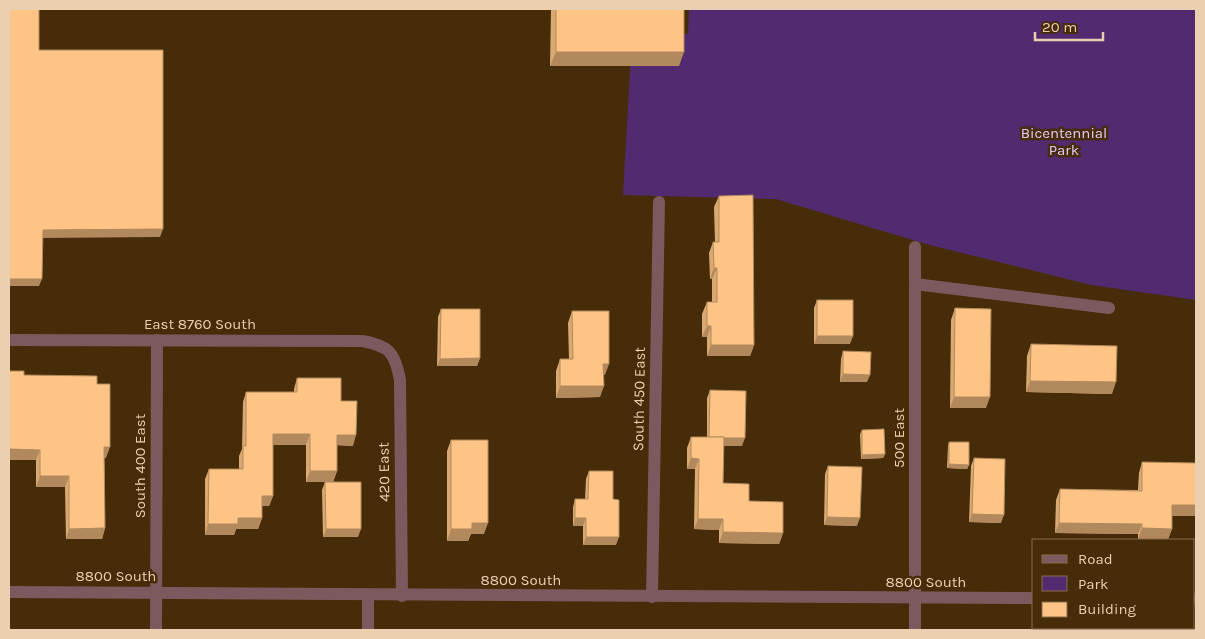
<svg xmlns="http://www.w3.org/2000/svg" width="1205" height="639" font-family="Karla,sans-serif">
  <style>
    .green { fill: #522a6f }
    .lines { fill: none; stroke-linecap: round; stroke-linejoin: round }
    .minor { stroke: #7c595e; stroke-width: 12 }
    .wall { fill: #daa972 }
    .shaded-wall { fill: #b1895d }
    .building { fill: #fdc485; stroke: #b1895d }
    .labels { text-anchor: middle; dominant-baseline: central; stroke-width: 5; stroke-linejoin: round; paint-order: stroke }
    .park-label { font-size: 15px; fill: #e2caf8; stroke: #472c09 }
    .street-label { font-size: 15px; fill: #ebcfb1; stroke: #472c09 }
  </style>
  <rect width="100%" height="100%" fill="#472c09"/>
  <path class="green" d="M689,9H1196V300L1091,285L926,244L776,199L623,195L632,35L688,34Z"/>
  <g class="lines">
    <g class="minor">
      <path d="M915,247V630"/>
      <path d="M915,284L1109,308"/>
      <path d="M9,340L362,341C390,346 395,353 400,380L402,596"/>
      <path d="M9,592L1034,598"/>
      <path d="M368,595V630"/>
      <path d="M652,597L659,202"/>
      <path d="M1194,599H1196"/>
      <path d="M156,630L157,340"/>
      <path d="M1174,630V628"/>
    </g>
  </g>
  <g class="wall">
    <path d="M551,9H684L679,66H550Z"/>
    <path d="M719,196L754,345L750,356H707V337H702V314L707,302H712V279H710L709,253L713,242H715L714,207Z"/>
    <path d="M817,300L850,344H814V308Z"/>
    <path d="M955,308L986,408H950L951,320Z"/>
    <path d="M441,309L480,358L477,366H437L438,317Z"/>
    <path d="M572,311L605,375H604L600,397L556,398V371L560,359H569L568,323Z"/>
    <path d="M1031,344L1112,394L1026,392L1027,356Z"/>
    <path d="M843,351L867,382H840L841,359Z"/>
    <path d="M24,375L97,384L106,458H104L105,528L102,539H66L65,487H36V460Z"/>
    <path d="M297,378L341,401L353,446L337,445V471L333,482H306V445H273V496L269,506H262V518L258,529H236L234,535H205V479L209,469H239V456L242,449L243,402L246,392H294V389Z"/>
    <path d="M710,390L742,446H724L723,483L749,501L783,533L779,544L719,543V530L694,529L695,469H687V448L691,437H707V398Z"/>
    <path d="M862,430L885,454L883,458L861,459L860,434Z"/>
    <path d="M451,440L484,534H471L468,541H447V451Z"/>
    <path d="M949,442L969,465L967,469L947,468L948,446Z"/>
    <path d="M974,458L1001,523L969,522L971,466Z"/>
    <path d="M1142,462L1196,516H1172V529L1168,539H1138V534L1055,533L1056,500L1060,489L1138,490L1139,473Z"/>
    <path d="M828,466L857,526L824,525L825,474Z"/>
    <path d="M589,471L613,499L616,545H583V526H573V507L575,499H585L586,479Z"/>
    <path d="M325,482L358,537H323L322,490Z"/>
  </g>
  <g class="shaded-wall">
    <path d="M556,52H684L679,66H550Z"/>
    <path d="M163,229L160,237L40,238L43,230Z"/>
    <path d="M714,268H717L712,279H710Z"/>
    <path d="M9,279H42L39,286H9Z"/>
    <path d="M707,326H711L707,337H702Z"/>
    <path d="M817,336H853L850,344H814Z"/>
    <path d="M711,345H754L750,356H707Z"/>
    <path d="M480,358L477,366H437L440,359Z"/>
    <path d="M603,364H609L605,375H599Z"/>
    <path d="M843,374L870,375L867,382H840Z"/>
    <path d="M1030,381L1116,382L1112,394L1026,392Z"/>
    <path d="M560,386H604L600,397L556,398Z"/>
    <path d="M954,397H990L986,408H950Z"/>
    <path d="M273,434H310L306,445H270Z"/>
    <path d="M337,435H356L353,446L333,445Z"/>
    <path d="M709,438H745L742,446H706Z"/>
    <path d="M104,447H110L106,458H100Z"/>
    <path d="M9,449L40,450L36,460H9Z"/>
    <path d="M885,454L883,458L861,459L862,455Z"/>
    <path d="M691,458L699,459L695,469H687Z"/>
    <path d="M949,464L969,465L967,469L947,468Z"/>
    <path d="M310,471H337L333,482H306Z"/>
    <path d="M40,476H69L65,487H36Z"/>
    <path d="M262,496H273L269,506H258Z"/>
    <path d="M1172,505H1196V516H1168Z"/>
    <path d="M972,514L1004,515L1001,523L969,522Z"/>
    <path d="M827,517L860,518L857,526L824,525Z"/>
    <path d="M238,518H262L258,529H236L234,535H205L208,524Z"/>
    <path d="M575,518H586L583,526H573Z"/>
    <path d="M698,519H723L719,530L694,529Z"/>
    <path d="M472,523H488L484,534H471L468,541H447L451,529Z"/>
    <path d="M1059,523L1142,524L1138,534L1055,533Z"/>
    <path d="M105,528L102,539H66L69,529Z"/>
    <path d="M1142,528L1172,529L1168,539H1138Z"/>
    <path d="M326,529H361L358,537H323Z"/>
    <path d="M723,532L783,533L779,544L719,543Z"/>
    <path d="M586,537H619L616,545H583Z"/>
  </g>
  <g class="building">
    <path d="M9,9H39V50H163V229L43,230L42,279H9Z"/>
    <rect x="556" y="9" width="128" height="43"/>
    <path d="M753,195L754,345H711V326H707V302H717V268H714L713,242H719V196Z"/>
    <rect x="817" y="300" width="36" height="36"/>
    <path d="M955,308L991,309L990,397H954Z"/>
    <path d="M441,309H480V358L440,359Z"/>
    <path d="M572,311H609V364H603L604,386H560V359H573Z"/>
    <path d="M1031,344L1117,346L1116,382L1030,381Z"/>
    <path d="M843,351L871,352L870,375L843,374Z"/>
    <path d="M9,371H24V375L97,376V384H110V447H104L105,528L69,529V476H40V450L9,449Z"/>
    <path d="M297,378H341V401H357L356,435H337V471H310V434H273V496H262V518H238V524H208L209,469H243V446H246V392H297Z"/>
    <path d="M710,390L746,391L745,438H724V437H709Z"/>
    <path d="M884,429L885,454L862,455V430Z"/>
    <path d="M691,437H724L723,483L749,484V501L783,502V533L723,532V519H698L699,459L691,458Z"/>
    <path d="M451,440H488V523H472V529H451Z"/>
    <path d="M949,442H969V465L949,464Z"/>
    <path d="M974,458L1005,459L1004,515L972,514Z"/>
    <path d="M1142,462L1196,463V505H1172V529L1142,528V524L1059,523L1060,489L1142,491Z"/>
    <path d="M828,466L862,467L860,518L827,517Z"/>
    <path d="M589,471H613V499L619,500V537H586V518H575V499H588Z"/>
    <path d="M325,482H361V529H326Z"/>
  </g>
  <g class="labels">
    <g class="park-label">
      <text x="1064" y="133">Bicentennial<tspan x="1064" dy="17">Park</tspan></text>
    </g>
    <g class="street-label">
      <text x="200" y="324">East 8760 South</text>
      <text transform="translate(639 399) rotate(-89)">South 450 East</text>
      <text transform="translate(899 438) rotate(-90)">500 East</text>
      <text transform="translate(140 466) rotate(-90)">South 400 East</text>
      <text transform="translate(384 472) rotate(-91)">420 East</text>
      <text x="116" y="576">8800 South</text>
      <text x="521" y="580">8800 South</text>
      <text x="926" y="582">8800 South</text>
    </g>
  </g>
  <rect width="1205" height="639" fill="none" stroke="#ebcfb1" stroke-width="20"/>
  <rect x="1032" y="539" width="162" height="90" fill="#472c09" stroke="#896d4c"/>
  <rect x="1042" y="555" width="25" height="8" fill="#7c595e" stroke="#896d4c"/>
  <text x="1078" y="564" font-size="15" fill="#ebcfb1">Road</text>
  <rect x="1042" y="576" width="25" height="15" fill="#522a6f" stroke="#896d4c"/>
  <text x="1078" y="589" font-size="15" fill="#ebcfb1">Park</text>
  <rect x="1042" y="602" width="25" height="15" fill="#fdc485" stroke="#896d4c"/>
  <text x="1078" y="614" font-size="15" fill="#ebcfb1">Building</text>
  <path d="M1035 32v8h68v-8" fill="none" stroke="#ebcfb1" stroke-width="2.5"/>
  <text x="1042" y="32" font-size="15" fill="#ebcfb1" stroke="#472c09" stroke-width="4" paint-order="stroke">20 m</text>
</svg>
